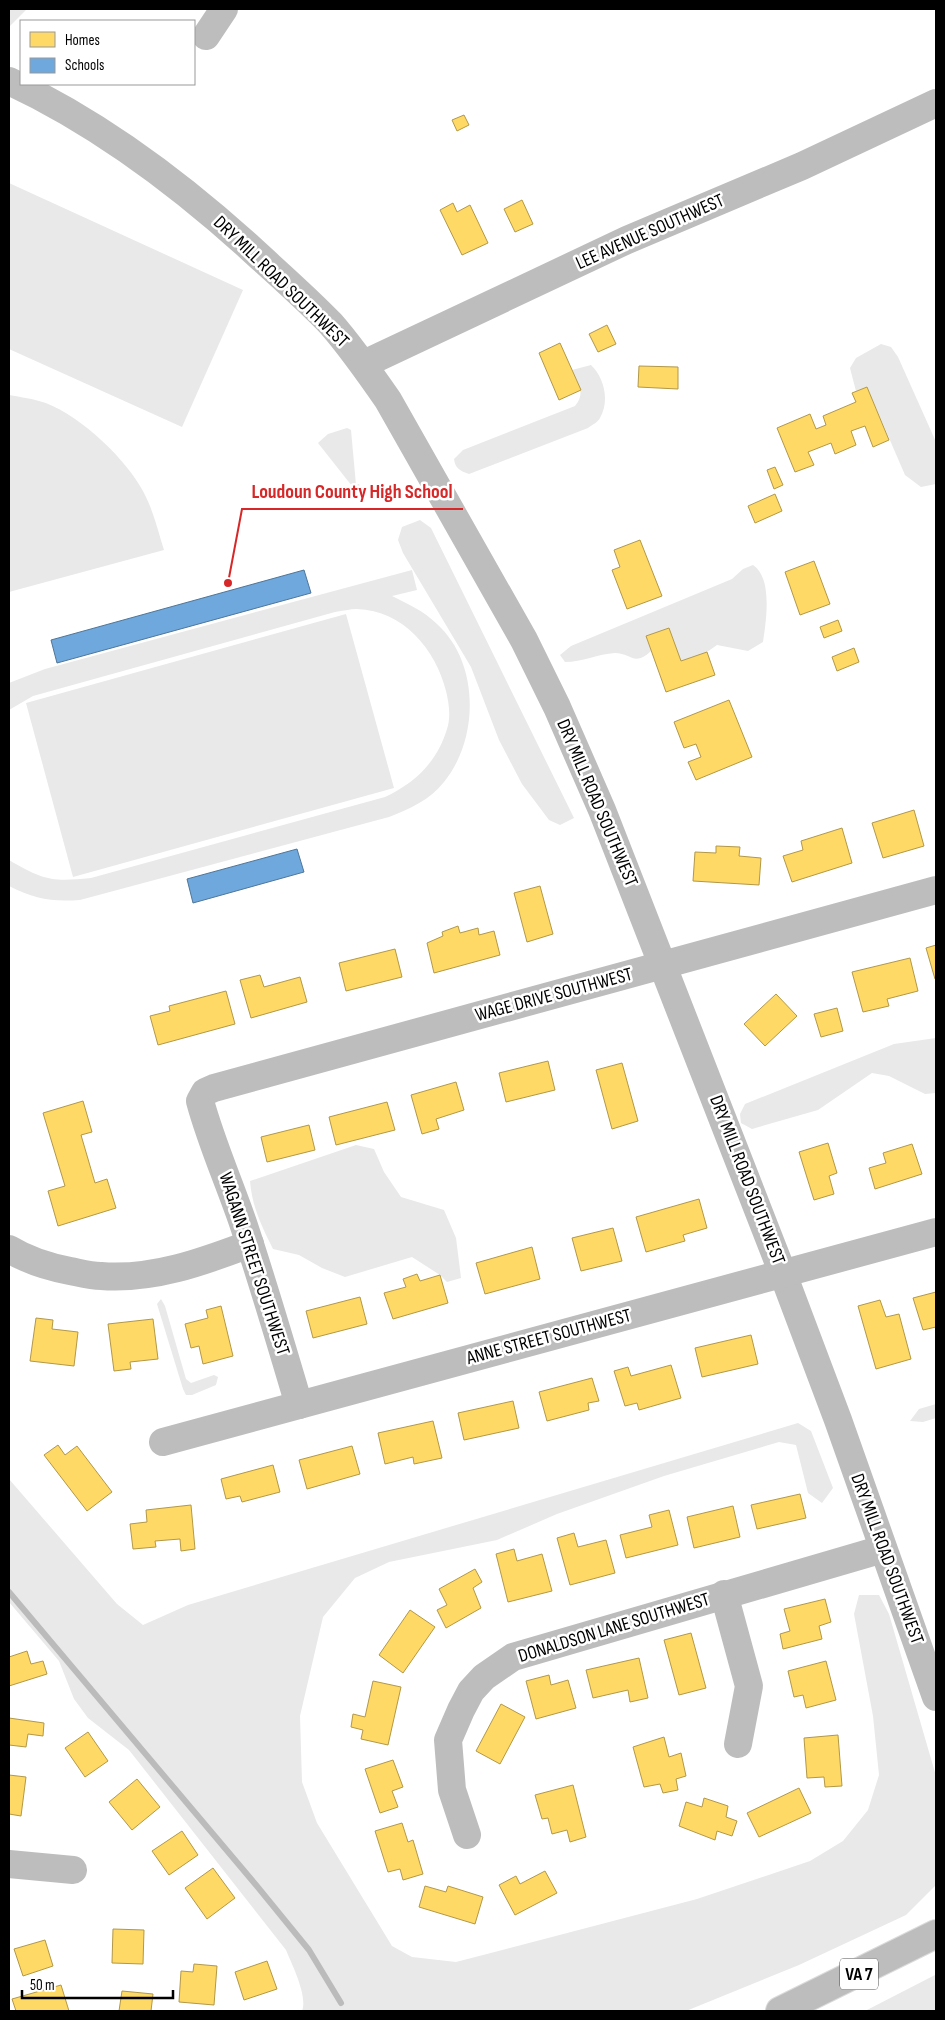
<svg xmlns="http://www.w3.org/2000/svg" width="945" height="2020" font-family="'Sofia Sans Condensed',sans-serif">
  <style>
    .green { fill: #e9e9e9 }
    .homes { fill: #ffd966; stroke: #b29847 }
    .schools { fill: #6fa8dc; stroke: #4e769a }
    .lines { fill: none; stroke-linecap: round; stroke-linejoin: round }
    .stream { stroke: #bbb; stroke-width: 6 }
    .highway-casing { stroke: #dbdbdb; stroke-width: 30 }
    .minor { stroke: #bdbdbd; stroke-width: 28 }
    .highway { stroke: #bdbdbd; stroke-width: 28 }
    .labels { text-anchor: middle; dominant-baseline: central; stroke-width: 5; stroke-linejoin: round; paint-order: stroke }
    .shield { fill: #fff; stroke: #4c4c4c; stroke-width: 1 }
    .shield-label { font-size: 18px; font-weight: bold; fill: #000 }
    .street-label { font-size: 19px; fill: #000; stroke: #fff }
    .leader { fill: none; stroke: #d62828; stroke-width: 2 }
    .callout-dot { fill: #d62828; stroke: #fff; stroke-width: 2 }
    .callout-label { font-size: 20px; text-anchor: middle; font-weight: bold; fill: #d62828; stroke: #fff; stroke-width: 5; stroke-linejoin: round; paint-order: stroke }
  </style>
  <rect width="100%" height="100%" fill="#fff"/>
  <g class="green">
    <path d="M9,9H27L9,27Z"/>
    <path d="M9,183L243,290L182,427L9,349Z"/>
    <path d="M881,344L891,347L898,357L936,442V484L921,487L905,475L867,387L856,391L850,368L856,358Z"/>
    <path d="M591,365C604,377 610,401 600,418C598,422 592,425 588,428L469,474C460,471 455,468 454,459L463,450L575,406C586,393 578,384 572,370Z"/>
    <path d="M9,395C19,397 29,398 39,401C74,410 122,455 140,486C152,505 157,528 164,550L9,592Z"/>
    <path d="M347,428L351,430L356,485L359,484L363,492L353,495L350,487L352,486L318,443L328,434Z"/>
    <path d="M420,520L431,528L574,818L560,825L549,820L522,784L499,740L471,667L403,553L398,540L402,527Z"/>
    <path d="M753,565C773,578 766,622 763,642L748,651L717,645L707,652L681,661L669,628L646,636L651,651C634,667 631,653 615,653C598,654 582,662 565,662L560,655L571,646L732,579L743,569Z"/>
    <path d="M412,570L417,590L392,596C408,604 424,611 437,624C480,663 479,739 444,782C430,800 409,809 389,817L80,900C51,902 35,899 9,886V860C43,880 51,882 91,878L385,797C415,783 437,762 447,729C451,717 449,703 446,691C436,650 403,610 357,609C350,609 342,611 335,612L33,696L9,710V683L45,669Z"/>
    <path d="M346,614L394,788L73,877L26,703Z"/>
    <path d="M936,1038V1093L925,1094L889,1076L872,1073L818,1110L752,1129L741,1123L740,1114L745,1104L894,1044Z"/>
    <path d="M356,1145L374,1149L384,1172L401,1197L444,1210L456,1238L461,1278L447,1282L440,1275L412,1257L345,1277L322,1268L299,1255L273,1249C262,1227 252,1207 250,1181Z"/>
    <path d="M161,1299L165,1306L186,1379L191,1383L214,1375L218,1377L216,1385L192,1395H186L183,1389L157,1304Z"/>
    <path d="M936,1404V1418L923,1422L910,1421L919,1409Z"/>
    <path d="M798,1423L811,1431L833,1488L822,1503L808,1493L796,1445L779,1442L664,1476L557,1514L497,1540L389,1562L355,1578L323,1617L300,1716L302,1782L317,1823L392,1946L412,1957L456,1962L697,1899L810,1861L843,1841L868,1810L879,1775L873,1716L854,1614L859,1595H879L889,1614L936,1776V1885L906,1915L799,1965L686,2011H302C308,1996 292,1965 286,1950L129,1750L88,1718L74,1699L59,1661L9,1602V1479L117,1604L143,1625L188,1605Z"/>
    <path d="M936,1974V2011H865L935,1975Z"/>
  </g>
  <g class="homes">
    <path d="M464,115L469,125L457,131L452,120Z"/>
    <path d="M522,200L533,224L515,232L504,209Z"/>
    <path d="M453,203L457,212L470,205L488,243L462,255L440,210Z"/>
    <path d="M607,325L616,344L598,352L589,334Z"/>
    <path d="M560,343L581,390L559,400L539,353Z"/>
    <path d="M639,366L678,367V389L638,387Z"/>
    <path d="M867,387L889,440L873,447L865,426L851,431L856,445L835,454L831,443L808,452L814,465L795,472L777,428L810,414L816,429L826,425L823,416L856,402L852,393Z"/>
    <path d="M775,467L783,485L774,489L767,470Z"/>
    <path d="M775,494L782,511L755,523L748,506Z"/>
    <path d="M640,540L662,596L627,609L612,570L620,567L614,550Z"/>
    <path d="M814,561L830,604L800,615L785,572Z"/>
    <path d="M838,620L842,631L824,638L820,627Z"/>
    <path d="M669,628L681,661L707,652L715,675L666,692L646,636Z"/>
    <path d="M854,648L859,662L837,671L832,657Z"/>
    <path d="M729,700L752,757L696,780L688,762L701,757L696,744L684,748L674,722Z"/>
    <path d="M914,810L924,846L883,858L872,823Z"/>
    <path d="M842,828L852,863L792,882L783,856L803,850L801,841Z"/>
    <path d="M716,846L740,847L739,856L761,858L759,885L693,881L695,852L716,853Z"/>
    <path d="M540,886L553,934L527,942L514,893Z"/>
    <path d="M458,926L460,933L478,928L479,935L494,931L500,955L434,973L427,943L443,936L442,932Z"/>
    <path d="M936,945V979H935L926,948Z"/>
    <path d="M395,949L402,977L346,991L339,963Z"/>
    <path d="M910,958L918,991L887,999L889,1006L863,1012L852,972Z"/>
    <path d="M260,975L264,987L300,977L307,1002L251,1018L240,980Z"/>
    <path d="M226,991L235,1024L158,1045L150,1016L170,1011L169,1006Z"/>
    <path d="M776,994L797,1016L765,1046L744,1024Z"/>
    <path d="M837,1008L843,1031L821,1037L814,1014Z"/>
    <path d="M548,1061L555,1090L506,1102L499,1073Z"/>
    <path d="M622,1063L638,1121L612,1129L596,1070Z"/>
    <path d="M456,1082L464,1110L436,1119L439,1129L422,1134L411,1095Z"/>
    <path d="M83,1101L92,1132L81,1135L95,1183L107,1179L116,1208L58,1226L48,1191L65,1186L43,1113Z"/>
    <path d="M387,1102L395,1130L336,1145L329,1117Z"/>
    <path d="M309,1125L315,1150L267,1162L261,1137Z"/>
    <path d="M828,1143L837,1173L829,1176L834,1194L814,1200L799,1152Z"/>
    <path d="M912,1144L922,1174L875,1189L869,1168L886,1163L883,1153Z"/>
    <path d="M699,1199L707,1228L683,1235L685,1241L646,1252L636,1217Z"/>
    <path d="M613,1228L622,1261L581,1271L572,1238Z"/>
    <path d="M532,1247L540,1279L485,1294L476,1263Z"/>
    <path d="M417,1274L420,1281L440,1275L448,1303L393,1319L384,1293L406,1287L403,1279Z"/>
    <path d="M936,1292V1327L923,1330L913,1298Z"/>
    <path d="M360,1297L367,1324L313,1338L306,1311Z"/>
    <path d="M880,1300L886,1317L899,1314L911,1359L876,1369L858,1306Z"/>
    <path d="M221,1306L233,1356L203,1364L199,1346L191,1348L185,1324L208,1318L206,1310Z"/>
    <path d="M36,1318L53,1320L52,1329L78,1332L74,1366L30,1361Z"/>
    <path d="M153,1319L158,1359L130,1362L131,1369L114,1371L108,1324Z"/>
    <path d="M751,1335L758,1364L702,1377L695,1348Z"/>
    <path d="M671,1365L681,1398L639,1410L637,1403L625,1406L614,1371L628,1367L631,1376Z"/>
    <path d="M592,1378L599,1401L588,1403L589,1410L547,1421L539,1392Z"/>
    <path d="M513,1401L519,1428L464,1440L458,1413Z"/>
    <path d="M433,1421L442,1458L414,1464L413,1457L385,1464L378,1433Z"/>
    <path d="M58,1445L65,1455L77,1446L112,1492L87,1511L44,1455Z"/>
    <path d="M352,1446L360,1474L307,1489L299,1460Z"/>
    <path d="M273,1465L280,1492L242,1502L240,1496L226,1499L221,1479Z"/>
    <path d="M800,1494L806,1518L757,1529L751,1505Z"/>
    <path d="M191,1505L195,1549L181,1551L180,1539L155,1541L156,1547L133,1549L130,1524L147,1522L146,1510Z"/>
    <path d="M733,1506L740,1537L694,1548L687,1517Z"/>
    <path d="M669,1510L678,1545L626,1558L620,1535L652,1527L649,1515Z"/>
    <path d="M574,1533L578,1547L606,1540L615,1573L570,1585L557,1538Z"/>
    <path d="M514,1549L517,1561L542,1554L552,1591L508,1602L496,1554Z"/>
    <path d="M475,1569L482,1582L473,1588L481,1608L446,1628L437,1610L447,1605L439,1589Z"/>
    <path d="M825,1599L831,1622L819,1626L822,1639L783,1649L780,1634L790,1631L784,1609Z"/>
    <path d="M410,1610L435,1627L403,1673L379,1655Z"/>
    <path d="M691,1633L706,1688L679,1695L664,1640Z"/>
    <path d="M27,1651L31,1664L43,1661L47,1674L9,1686V1657Z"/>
    <path d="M639,1658L648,1698L630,1702L628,1690L593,1698L586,1670Z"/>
    <path d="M826,1661L836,1700L806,1708L803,1695L794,1697L788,1671Z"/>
    <path d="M549,1675L551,1685L568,1680L576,1708L536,1719L526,1681Z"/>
    <path d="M373,1681L401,1687L388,1745L361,1739L363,1730L351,1727L353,1714L365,1717Z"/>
    <path d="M501,1704L525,1717L500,1764L476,1751Z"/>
    <path d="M9,1718L44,1723L43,1736L28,1734L26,1747L9,1745Z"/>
    <path d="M88,1732L108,1761L85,1777L65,1748Z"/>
    <path d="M838,1735L842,1786L825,1787L824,1777L807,1778L804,1738Z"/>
    <path d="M664,1737L669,1757L681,1753L686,1776L676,1779L678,1790L663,1793L660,1784L644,1787L633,1747Z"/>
    <path d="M393,1760L403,1787L392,1791L398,1807L380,1813L365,1769Z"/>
    <path d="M9,1775L26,1777L21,1816L9,1814Z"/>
    <path d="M137,1779L160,1807L132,1830L109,1802Z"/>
    <path d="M573,1785L586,1837L570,1842L567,1830L552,1834L548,1818L542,1819L535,1795Z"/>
    <path d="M799,1788L811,1813L759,1837L747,1813Z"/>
    <path d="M704,1798L728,1806L726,1817L737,1821L732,1836L717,1831L715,1840L679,1826L686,1802L702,1807Z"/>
    <path d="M402,1823L408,1842L413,1840L423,1874L403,1880L400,1869L388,1872L375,1831Z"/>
    <path d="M182,1831L198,1855L169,1875L152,1851Z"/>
    <path d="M213,1868L235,1898L207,1919L185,1888Z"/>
    <path d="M545,1871L557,1893L515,1915L499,1885L516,1876L520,1884Z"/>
    <path d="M425,1886L446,1892L448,1886L483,1897L475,1924L419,1907Z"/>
    <path d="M113,1929L144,1930L143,1964L112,1963Z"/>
    <path d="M45,1940L53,1966L23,1976L14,1949Z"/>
    <path d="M267,1961L277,1989L244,2000L235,1972Z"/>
    <path d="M194,1964L217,1966L214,2005L179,2002L181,1971L193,1972Z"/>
    <path d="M61,1985L69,2011H16L12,1999Z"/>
    <path d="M122,1991L153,1994L151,2011H119Z"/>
  </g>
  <g class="schools">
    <path d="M304,570L311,593L57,663L51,640Z"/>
    <path d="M297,849L304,872L193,903L187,879Z"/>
  </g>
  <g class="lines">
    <path class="stream" d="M9,1592L256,1885L309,1950L341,2003"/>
    <defs>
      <path id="highway" d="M780,2011L936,1934"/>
    </defs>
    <use href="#highway" class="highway-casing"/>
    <g class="minor">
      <path d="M206,36L224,9"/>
      <path d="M9,81C97,122 176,181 248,246C276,272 305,297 331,324C352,348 370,374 388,400L524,640L557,707L602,810L783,1274L838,1420L936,1697"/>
      <path d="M364,364L627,240L802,166L936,103"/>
      <path d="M9,1249C27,1260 49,1267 70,1271C80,1273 91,1276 101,1276C153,1280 202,1262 250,1244"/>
      <path d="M299,1405C281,1344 263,1283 243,1223C229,1182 211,1142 200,1101L205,1092L214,1088L936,890"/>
      <path d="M163,1442L936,1232"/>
      <path d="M724,1594L749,1686L738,1744"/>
      <path d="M467,1835L452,1790L448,1740L461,1710L471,1691L484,1677L513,1657L883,1549"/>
      <path d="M9,1864L73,1870"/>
    </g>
    <use href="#highway" class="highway"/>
  </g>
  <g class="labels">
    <rect class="shield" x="840" y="1958.5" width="38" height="31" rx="4"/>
    <g class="shield-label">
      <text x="859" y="1974">VA 7</text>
    </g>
    <g class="street-label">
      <text transform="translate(650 232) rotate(-24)">LEE AVENUE SOUTHWEST</text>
      <text transform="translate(281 282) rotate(44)">DRY MILL ROAD SOUTHWEST</text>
      <text transform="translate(597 803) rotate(67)">DRY MILL ROAD SOUTHWEST</text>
      <text transform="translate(554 995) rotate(-15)">WAGE DRIVE SOUTHWEST</text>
      <text transform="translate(747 1180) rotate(69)">DRY MILL ROAD SOUTHWEST</text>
      <text transform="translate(254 1264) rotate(72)">WAGANN STREET SOUTHWEST</text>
      <text transform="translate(549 1337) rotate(-15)">ANNE STREET SOUTHWEST</text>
      <text transform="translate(887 1559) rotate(70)">DRY MILL ROAD SOUTHWEST</text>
      <text transform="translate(614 1628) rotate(-17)">DONALDSON LANE SOUTHWEST</text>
    </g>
  </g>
  <path class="leader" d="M228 583L242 509H463"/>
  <circle class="callout-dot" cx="228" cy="583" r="5"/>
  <g class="callout-label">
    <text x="352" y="498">Loudoun County High School</text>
  </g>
  <rect width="945" height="2020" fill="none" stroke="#000000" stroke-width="20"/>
  <rect x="20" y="20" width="175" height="65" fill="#ffffff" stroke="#999999"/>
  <rect x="30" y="32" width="25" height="15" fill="#ffd966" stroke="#999999"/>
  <text x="65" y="45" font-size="15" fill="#000000">Homes</text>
  <rect x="30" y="58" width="25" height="15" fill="#6fa8dc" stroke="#999999"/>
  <text x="65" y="70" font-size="15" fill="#000000">Schools</text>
  <path d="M22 1990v8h151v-8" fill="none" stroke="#000000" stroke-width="2.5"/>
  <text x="30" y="1990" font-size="15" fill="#000000" stroke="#ffffff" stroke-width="4" paint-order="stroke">50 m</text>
</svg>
